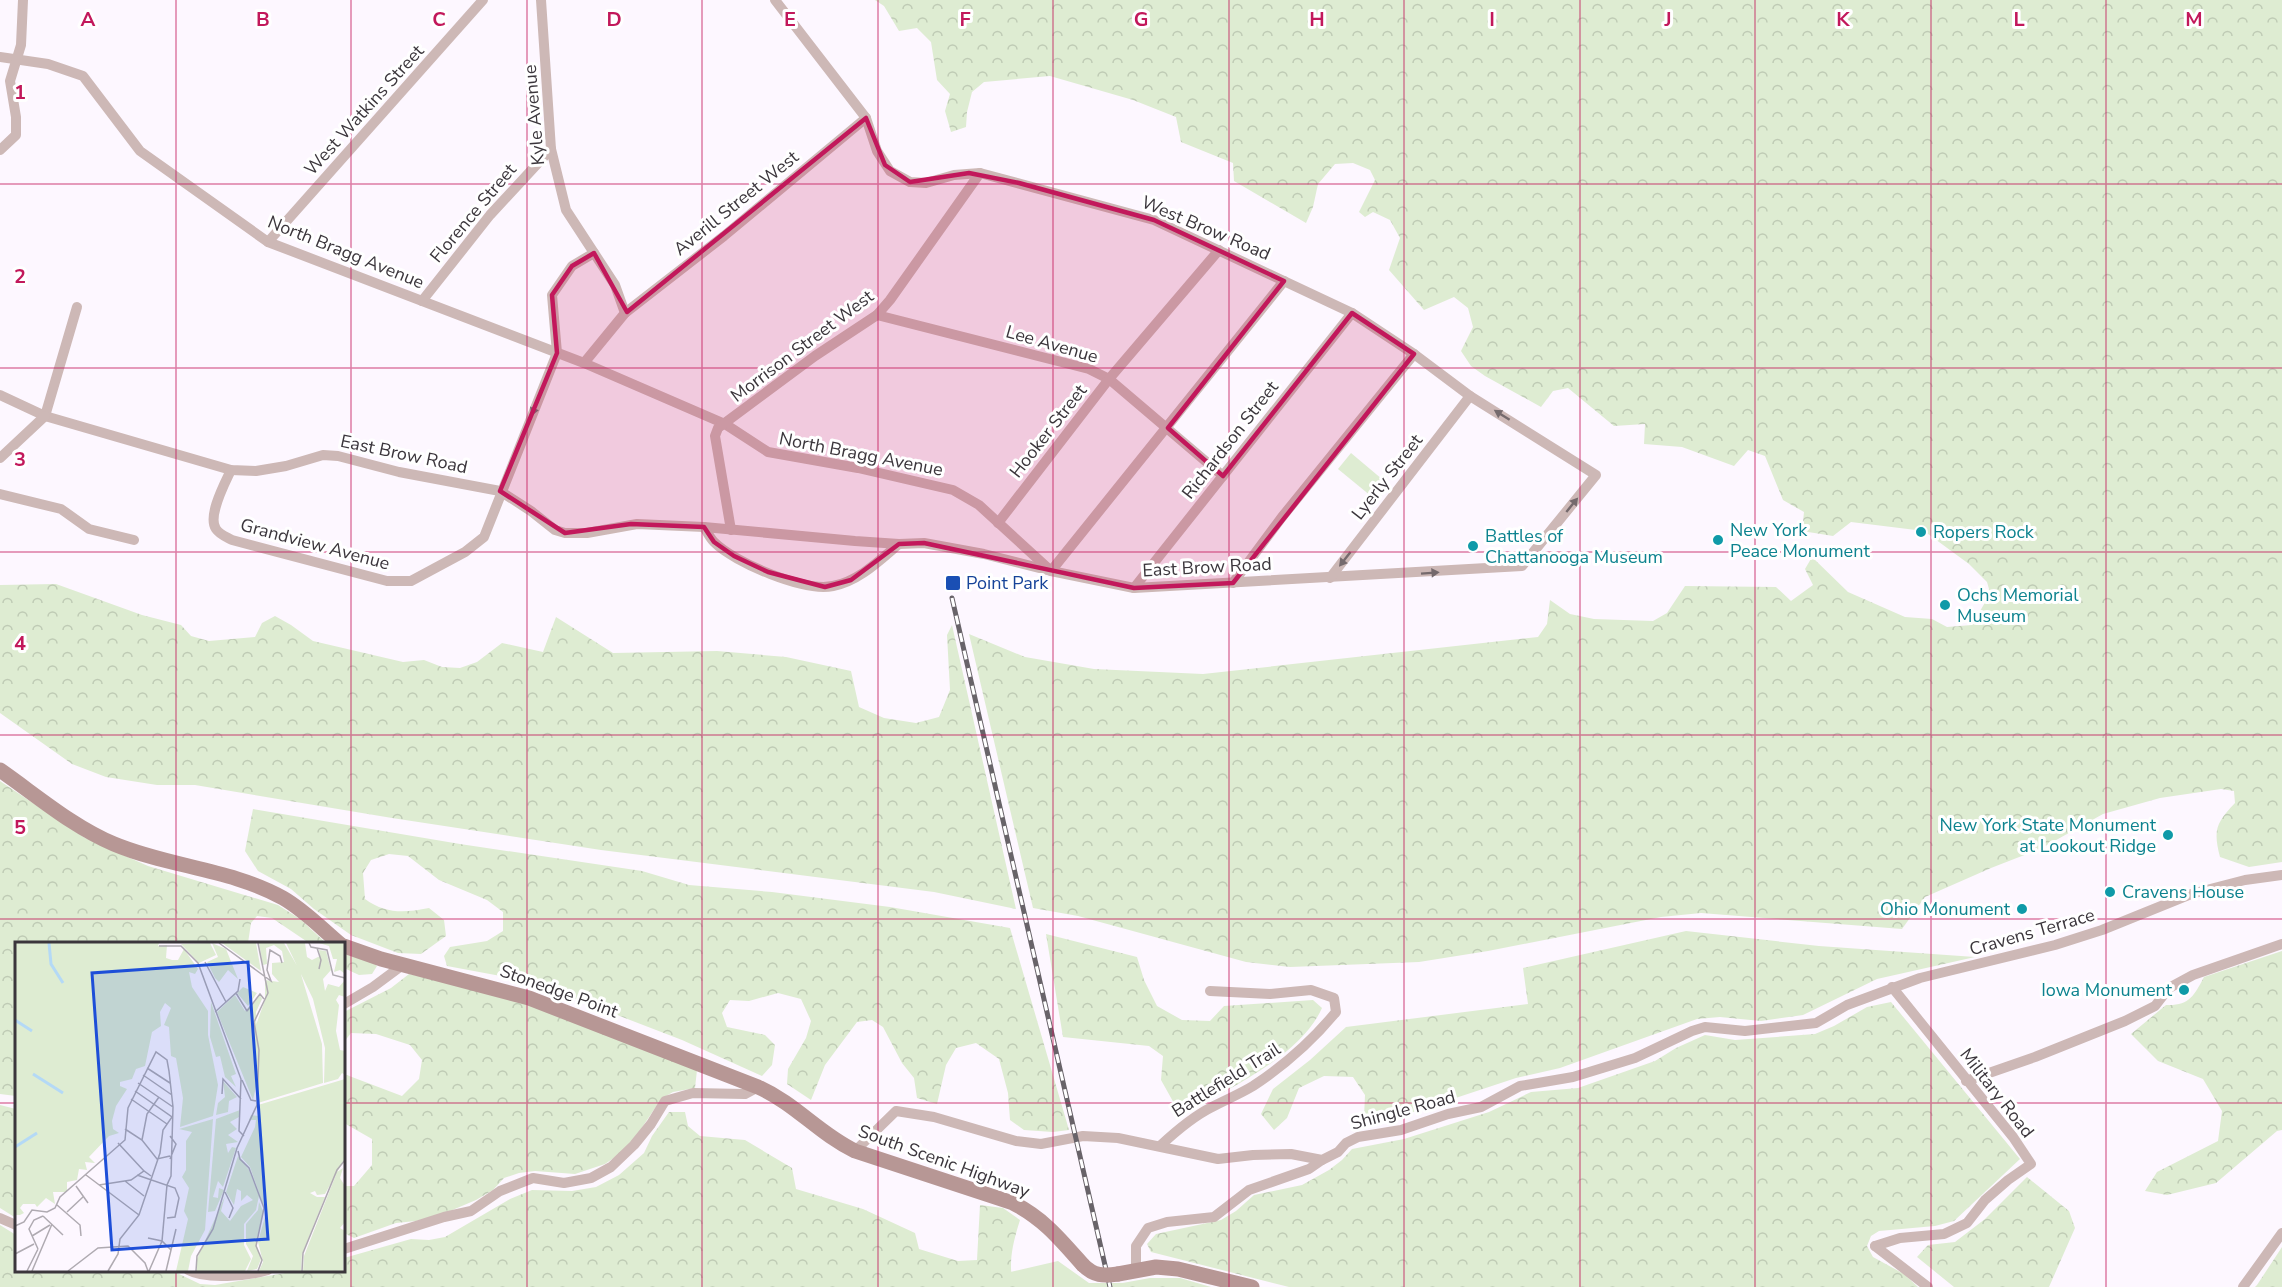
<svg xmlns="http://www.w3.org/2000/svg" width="2282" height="1287" font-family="'Nunito Sans',sans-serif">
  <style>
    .green { fill: #deecd2 }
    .forest { fill: url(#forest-crowns) }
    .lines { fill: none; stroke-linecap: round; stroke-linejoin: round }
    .street { stroke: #cdb8b6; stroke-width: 10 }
    .secondary { stroke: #b79795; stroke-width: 15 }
    .rail-casing { stroke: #686369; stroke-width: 5 }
    .rail { stroke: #fff; stroke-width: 3; stroke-dasharray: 9; stroke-linecap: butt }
    .secondary-bridge { stroke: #b79795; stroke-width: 15 }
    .oneway { fill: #756a6d }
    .marked { fill: #c2185b; fill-opacity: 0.2; stroke: #c2185b; stroke-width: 4.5; stroke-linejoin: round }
    .grid { fill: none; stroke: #c2185b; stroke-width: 1.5; stroke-opacity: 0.55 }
    .culture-dot { fill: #0f9aa8; stroke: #fff; stroke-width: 2 }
    .transit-dot { fill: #1a4fb4; stroke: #fff; stroke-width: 2 }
    .labels { text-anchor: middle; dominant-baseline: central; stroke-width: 6; stroke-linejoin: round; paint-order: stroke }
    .street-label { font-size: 18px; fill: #3b363c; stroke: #fff }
    .culture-label { font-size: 18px; fill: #0d838f; stroke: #fff; text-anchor: start }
    .transit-label { font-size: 18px; fill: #164399; stroke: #fff; text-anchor: start }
    .inset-river { fill: none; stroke: #b4d9f6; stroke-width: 3 }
    .inset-road { fill: none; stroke: #afaab1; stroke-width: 1.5 }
    .view { fill: #1d4ed8; fill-opacity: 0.15; stroke: #1d4ed8; stroke-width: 3 }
    .inset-edge { fill: none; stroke: #3b363c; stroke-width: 3 }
    .grid-label { font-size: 20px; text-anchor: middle; font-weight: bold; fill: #c2185b; stroke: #fff; stroke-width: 6; stroke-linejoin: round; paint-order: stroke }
  </style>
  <defs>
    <pattern id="forest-crowns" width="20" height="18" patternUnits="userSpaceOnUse" patternTransform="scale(1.5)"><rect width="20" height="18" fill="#deecd2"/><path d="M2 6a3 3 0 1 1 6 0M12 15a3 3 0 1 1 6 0" fill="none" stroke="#bfcbb5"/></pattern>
  </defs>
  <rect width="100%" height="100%" fill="#fdf7ff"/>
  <g class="green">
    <path d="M1351,453L1389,485L1377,501L1338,469Z"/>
    <path d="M1058,1261L1089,1283H1160L1181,1287H945Z"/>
  </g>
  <g class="forest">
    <path d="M875,0H2282V862L2249,867L2220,857C2213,830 2216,823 2235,803L2234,791L2221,789L2160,798L2103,814L2040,849L1991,868L1925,897L1902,929L1701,913L1661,917L1488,951L1419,962L1290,967L1246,962L1078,916L1033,908L969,634L1025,657L1094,669L1203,674L1538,637L1547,624L1550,600L1570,614L1594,619L1653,621L1667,613L1685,586L1776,587L1791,601L1813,585L1805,569L1812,557L1848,592L1905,617L1932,619L1947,627L1972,625L1987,599L1989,589L1987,582L1969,564L1924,531L1851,522L1833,536L1802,531L1804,512L1783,500L1765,456L1748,450L1734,466L1682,447L1644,444L1645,424L1614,426L1568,388L1553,391L1541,407L1485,376L1471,366L1461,351L1473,327L1468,308L1454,297L1424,310L1389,270L1400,238L1390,220L1373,212L1365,217L1359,212L1375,180L1370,170L1353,163L1335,164L1318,184L1313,207L1306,223L1234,181L1233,163L1181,142L1176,117L1133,100L1050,76L984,82L972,92L967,112L966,127L951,132L945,111L950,94L937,80L931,42L917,28L899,31L884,6Z"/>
    <path d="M56,584L142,615L181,625L191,636L209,641L255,637L262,623L275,616L291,625L313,641L403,662L424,660L442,667L460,668L477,662L502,643L543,652L556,617L613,653L717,651L786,657L851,671L859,707L884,718L916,723L939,717L950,690L947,635L952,625L1016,909L934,892L601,850L392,818L195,785H157L106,777L72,764L0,713V585Z"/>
    <path d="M0,781L85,838L148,866L278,905L300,919L326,943H309L272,918L257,916L251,923L248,943L16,944V1096L0,1094Z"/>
    <path d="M253,809L460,844L642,871L689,885L772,892L890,907L1010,928L1069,1130L1053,1132L1024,1130L1010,1120L1008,1093L999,1059L976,1043L956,1048L946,1065L937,1104L917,1098L914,1078L902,1063L883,1027L872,1020L857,1022L825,1065L811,1100L787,1084L788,1069L806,1038L811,1021L801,999L778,993L749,1001L730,1000L722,1013L727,1027L765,1035L775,1045L772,1065L762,1076L682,1040L560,993L522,980L447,966L444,956L450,947L487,941L503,931V912L487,900L439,880L408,856L389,854L371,860L363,873L365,899C386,914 404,913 429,908L444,920L446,936L421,954L398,953L351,935L314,909L291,889L258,871L245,851Z"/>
    <path d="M1686,931L1819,946L1975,957L1877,979L1803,1015L1761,1021L1720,1017L1697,1019L1560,1068L1516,1078L1371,1126L1364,1117L1365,1095L1353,1077L1324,1076L1299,1088L1287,1118L1274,1130L1261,1114L1273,1089L1310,1060L1346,1027L1528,1004L1523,968Z"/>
    <path d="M1046,934L1137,957L1144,980L1157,1006L1182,1020L1210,1021L1224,1006L1313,1000L1322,1008C1301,1056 1225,1092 1180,1114L1161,1080L1163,1056L1149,1046L1063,1037Z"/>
    <path d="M2282,951V1130L2277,1131L2216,1183L2167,1195L2145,1191L2157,1172L2218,1141L2222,1111L2203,1079L2158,1061L2131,1034L2166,1005C2189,1006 2194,996 2204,977Z"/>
    <path d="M344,954L372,962L377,966L372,974L359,975L344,968Z"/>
    <path d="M409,974L452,983L530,1004L697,1070L695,1088L673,1092L661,1099L635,1138L621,1153L605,1164L575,1174L535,1171L519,1173L504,1178L493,1190L476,1200L443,1214L416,1221L396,1223L354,1238L344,1233V1186H354L372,1165V1139L344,1123V1074L402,1096L419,1079L422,1060L410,1045L376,1034L351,1033L344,1042V1012L391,988Z"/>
    <path d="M1891,1002L2020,1159L1954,1221L1935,1226L1879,1231L1871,1236L1867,1246L1873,1257L1904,1274L1918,1287H1289L1151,1252L1147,1244L1156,1234L1221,1220L1236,1211L1254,1195L1302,1185L1329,1170L1342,1160L1352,1149L1404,1139L1489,1112L1531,1092L1578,1088L1655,1061L1676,1048L1705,1035L1735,1040L1815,1034L1834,1026L1867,1007Z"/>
    <path d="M0,1105L16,1109V1218L0,1208Z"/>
    <path d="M669,1112H685L688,1126L700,1136L745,1140L792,1168L796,1189L863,1209L915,1233L919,1249L958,1261L977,1260L980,1205L1003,1208L1020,1220C1013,1242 1008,1262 1013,1284L1018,1287H0V1225L16,1235V1270L173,1271L200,1284L215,1285L297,1271L344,1270V1258L411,1239L429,1240L445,1237L510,1199L532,1190L572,1191L596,1187L619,1175L644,1153L652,1136Z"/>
    <path d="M2027,1177L2069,1211L2075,1228L2049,1287H1954L1917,1257L1928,1245L1955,1242L1985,1219Z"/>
    <path d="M2282,1247V1287H2255L2257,1285Z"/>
    <path d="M1150,1278H1180L1211,1287H1118L1117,1284Z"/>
  </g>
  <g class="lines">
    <g class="street">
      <path d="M541,0L551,149L566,210L615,285L625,313L584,363"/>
      <path d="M0,57L48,64L83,76L140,151L268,242L584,363L725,424L768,452L858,468L953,490L979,505L1051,571L1284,281"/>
      <path d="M0,150L16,135V117L10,81L21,45L23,0"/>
      <path d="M268,242L483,0"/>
      <path d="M422,301L490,215L551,149"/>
      <path d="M625,313L724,236L866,118"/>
      <path d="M877,315L1089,369L1109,379L1223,476"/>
      <path d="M0,395L45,416L231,470L256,471L286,466L323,455L338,456L399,472L500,491L531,511L555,530L565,533H587L637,524L704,527L855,541L899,544L924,543L984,554L1051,571L1134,588L1522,566L1596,475L1470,396L1414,354L1352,313L1154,220L980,173L954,175L926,183L910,182L890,171L877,151L866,118L775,0"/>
      <path d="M45,416L77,307"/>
      <path d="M0,458L45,416"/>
      <path d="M231,470C225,483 207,516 216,529C220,535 227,537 232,540L387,581H411L465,552L484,537L557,353L552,295L572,266L594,253"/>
      <path d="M0,494L61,509L89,529L134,540"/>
      <path d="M998,523L1109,379L1219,250"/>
      <path d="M704,527C707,532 710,538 714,542C735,563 804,592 833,586C859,581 880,560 899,544"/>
      <path d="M731,530L715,436L718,428L815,356L877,315L890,300L980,173"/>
      <path d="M1330,578L1470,396"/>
      <path d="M1233,583L1282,517L1414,354"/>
      <path d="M1134,588L1352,313"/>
      <path d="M344,1004L373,987L404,964"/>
      <path d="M1966,1081L2035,1057L2125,1021L2155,1006L2169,988L2193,975L2282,944"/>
      <path d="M1160,1146C1176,1131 1192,1117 1212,1107C1225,1100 1240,1094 1253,1086C1285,1065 1312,1041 1336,1012L1334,998L1311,990L1270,994L1210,991"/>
      <path d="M855,1151L896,1111L934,1117L1016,1141L1041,1144L1083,1136L1118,1138L1218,1159L1253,1155L1291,1154L1322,1160L1338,1152L1346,1143L1358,1137L1401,1130L1448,1114L1481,1107L1520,1086L1573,1077L1635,1058L1692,1031L1705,1027L1745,1031L1816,1023L1847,1005L1920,978L2055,945L2102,930L2191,894L2245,880L2282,875"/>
      <path d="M0,1218L16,1225"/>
      <path d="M1875,1246L1900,1238L1944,1234L1967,1223L1985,1200L2008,1180L2031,1164L2013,1137L1892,987"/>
      <path d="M1875,1246L1928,1287"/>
      <path d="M344,1249L444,1217L471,1211L500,1191L533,1178L564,1183L591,1178L611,1167L634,1145L651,1124L665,1101L693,1093L745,1094L758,1087"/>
      <path d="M188,1270C206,1280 248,1276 268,1270"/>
      <path d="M1136,1270V1246L1148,1228L1167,1222L1214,1217L1249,1190L1309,1169L1322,1160"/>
      <path d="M2243,1287L2282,1233"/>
    </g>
    <g class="secondary">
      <path d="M0,770C36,795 73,827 114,844C169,867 231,869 283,898C304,910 321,928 340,944"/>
      <path d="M344,946L381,959L529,998L758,1087C796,1104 818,1133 855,1151L1013,1203C1044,1219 1060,1239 1083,1265"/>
      <path d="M1118,1274L1156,1267L1178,1269L1252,1287"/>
    </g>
    <defs>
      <path id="rail" d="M952,598L1110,1287"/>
    </defs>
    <use href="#rail" class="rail-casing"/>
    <use href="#rail" class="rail"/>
    <path class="secondary-bridge" d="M1083,1265C1094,1276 1103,1276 1118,1274"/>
  </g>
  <defs><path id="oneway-solid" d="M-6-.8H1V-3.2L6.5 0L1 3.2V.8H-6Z" transform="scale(1.5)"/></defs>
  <g class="oneway">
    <use href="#oneway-solid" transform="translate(535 407) rotate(112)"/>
    <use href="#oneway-solid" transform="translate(1502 415) rotate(-148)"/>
    <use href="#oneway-solid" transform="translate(1572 505) rotate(-51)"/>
    <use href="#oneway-solid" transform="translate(1345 559) rotate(128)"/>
    <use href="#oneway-solid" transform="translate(1430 573) rotate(-4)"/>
  </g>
  <path class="marked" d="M866,118L885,165L910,182L969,173L1019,183L1154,220L1284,281L1168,428L1223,476L1352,313L1414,354L1233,583L1134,588L924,543L899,544L851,580L825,587L768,572L734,556L714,542L704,527L631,524L565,533L500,491L557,353L552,295L572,266L594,253L627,312Z"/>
  <path class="grid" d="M176,0V944M351,0V1287M527,0V1287M702,0V1287M878,0V1287M1053,0V1287M1229,0V1287M1404,0V1287M1580,0V1287M1755,0V1287M1931,0V1287M2106,0V1287M0,184H2282M0,368H2282M0,552H2282M0,735H2282M0,919H2282M0,1103H16M344,1103H2282M176,1270V1287"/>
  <g class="culture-dot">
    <circle cx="1921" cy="532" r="6"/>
    <circle cx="1718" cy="540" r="6"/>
    <circle cx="1473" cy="546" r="6"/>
    <circle cx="1945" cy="605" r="6"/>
    <circle cx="2168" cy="835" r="6"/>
    <circle cx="2110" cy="892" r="6"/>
    <circle cx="2022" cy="909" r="6"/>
    <circle cx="2184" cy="990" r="6"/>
  </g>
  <rect class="transit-dot" x="945" y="575" width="16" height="16" rx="3"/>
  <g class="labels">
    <g class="street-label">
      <text transform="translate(364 110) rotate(-48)">West Watkins Street</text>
      <text transform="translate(534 115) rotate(-95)">Kyle Avenue</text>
      <text transform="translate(736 203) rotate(-39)">Averill Street West</text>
      <text transform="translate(473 213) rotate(-50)">Florence Street</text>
      <text transform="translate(1206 228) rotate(23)">West Brow Road</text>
      <text transform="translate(346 252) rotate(22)">North Bragg Avenue</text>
      <text transform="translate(1052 344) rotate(16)">Lee Avenue</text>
      <text transform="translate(802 346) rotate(-37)">Morrison Street West</text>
      <text transform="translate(1048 431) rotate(-52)">Hooker Street</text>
      <text transform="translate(1230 440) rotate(-52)">Richardson Street</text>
      <text transform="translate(404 454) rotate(12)">East Brow Road</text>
      <text transform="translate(861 454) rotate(11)">North Bragg Avenue</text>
      <text transform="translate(1387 477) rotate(-52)">Lyerly Street</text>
      <text transform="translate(315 544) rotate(15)">Grandview Avenue</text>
      <text transform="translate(1207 567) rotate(-3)">East Brow Road</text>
      <text transform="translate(2032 932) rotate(-16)">Cravens Terrace</text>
      <text transform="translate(559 991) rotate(20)">Stonedge Point</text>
      <text transform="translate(1226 1080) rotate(-32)">Battlefield Trail</text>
      <text transform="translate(1997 1093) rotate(52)">Military Road</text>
      <text transform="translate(1403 1110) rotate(-15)">Shingle Road</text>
      <text transform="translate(944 1161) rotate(20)">South Scenic Highway</text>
    </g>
    <g class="culture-label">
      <text x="1730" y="530">New York<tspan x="1730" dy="21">Peace Monument</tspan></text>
      <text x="1933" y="532">Ropers Rock</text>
      <text x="1485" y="536">Battles of<tspan x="1485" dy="21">Chattanooga Museum</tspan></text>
      <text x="1957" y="595">Ochs Memorial<tspan x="1957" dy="21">Museum</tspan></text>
      <text x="2156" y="825" text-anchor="end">New York State Monument<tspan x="2156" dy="21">at Lookout Ridge</tspan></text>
      <text x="2122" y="892">Cravens House</text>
      <text x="2010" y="909" text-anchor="end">Ohio Monument</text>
      <text x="2172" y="990" text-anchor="end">Iowa Monument</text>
    </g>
    <g class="transit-label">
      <text x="966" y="583">Point Park</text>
    </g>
  </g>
  <g transform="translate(15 942)">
    <rect width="330" height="330" fill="#fdf7ff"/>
    <path d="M0,1H144L143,4L152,3L151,16L157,18H163L169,7L183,27L180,32L174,30L177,45L193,69V93L203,143L198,174L165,185L168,156L161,116L156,114L154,85L149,83L156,66L150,61L145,70L146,84L137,90L130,124L121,127L117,137L105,140V144L112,147L101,164L97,179L98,187L104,191L94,194L74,215L80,221L70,220L72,228L64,227L62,238L52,240V250H38L40,262L31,256L22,265L20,262H8L5,266L9,271L5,273H0ZM195,1L201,13L184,21L166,2ZM197,1L211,7L223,37L213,28L204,40L200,36L192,20L203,15ZM207,1H241L246,29ZM244,1H269L285,29L307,102L308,141L243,161L241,83L250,58V38L264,40L257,32V21L269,20L267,9L259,3L251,6L252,22L248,23ZM271,1H290L292,15L297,18L305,14L304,8L311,9L316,28L308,37L310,49L313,42L324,45L330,38V55L324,53L321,58L324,63L321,89L325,108L330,109V133L327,131L323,137L309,141L310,106L298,57ZM304,1H330V32L325,28L319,30L322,17H318L314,4ZM228,45L242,51L233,64L222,51ZM220,53L230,69L245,53L247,57L241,70L243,136L238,158L202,70ZM196,60L221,132L216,134L221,145L210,135L205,114L201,115L195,95ZM330,137V216L310,252L302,253L300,249L295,251L302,255H310L287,312L286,329H244L248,320L243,300L251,271L235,225L226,215L240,185L241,178H234L236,173L244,174L243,163ZM208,139L222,155L214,159L213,170L201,173L203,161L210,155ZM225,168L224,175L215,180L222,187L213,193L223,200L211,202L213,211L217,205L221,206L208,245L203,239L198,255L203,256L204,246L209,248L200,269L193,270L201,177ZM198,177L190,288L176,314L173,329H161L173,277L169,269L174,246L167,235L171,228V199L177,190L164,187ZM223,214L234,228L244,254L241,268L229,282V303L236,317L230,329H182V317L210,254L206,269L215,279L226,264L238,258L232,253L226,259V249L222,247L219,263L211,250ZM328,226L325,236L330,244V280L325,286L330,289L328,329H288L289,314L322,230ZM244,260L248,269L241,301L246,317L242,327L232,329L238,314L231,302V282L243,268Z" fill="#deecd2"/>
    <path class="inset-river" d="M34,1L36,22L48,41M0,78L17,89M18,132L48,151M0,205L22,191"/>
    <path class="inset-road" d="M204,1L256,39L252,28L255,8L265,14L267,21M294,1L296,5L312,8L318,33L330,36M144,4H166L183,21L226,137L224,189L229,194M302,6L306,18L304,27M190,20L211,60M221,51L232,69M232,69L245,52L249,57M200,70L223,49L225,37M132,126L155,141M128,133L157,153M227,138L236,158L241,159M123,141L158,165M207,152L208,137L226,157M116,157L152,182M110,187L127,198L142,217L155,214M127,198L132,172L144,155M103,201L129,229M223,209L225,217L234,226L249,266L241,304L247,318L243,329M155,217L161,202L155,194M71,233L124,273M122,233L160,246L164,256L160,275L152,276M110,239L129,254M84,243L116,238L129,229L136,234M61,244L73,261M210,250L218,266L214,276M42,263L65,283L66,294M52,270L69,254M28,274L48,293M0,284L9,280L17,268L32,270L40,266L45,255L110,198L113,166L141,110L152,118L154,129L158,165L156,234L152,243L147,299L134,329M17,294L35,283M133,296L147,299L156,308M23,307L14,287L19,278L28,274M0,312L19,302M12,329L23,307M17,329L37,282M53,329L83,306L113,304L130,321L133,329M93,329L103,312L105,297L124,273L145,211L148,188L157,175L120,149M151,329L161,287M181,329L182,314L198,287L222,206L242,163L244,108L239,80L253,51L243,1M287,329L288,311L322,228L330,218"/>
    <path class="view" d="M233,20L253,297L97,308L77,31Z"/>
    <rect width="330" height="330" class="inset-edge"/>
  </g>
  <g class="grid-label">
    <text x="88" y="26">A</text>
    <text x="263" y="26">B</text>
    <text x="439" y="26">C</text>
    <text x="614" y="26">D</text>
    <text x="790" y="26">E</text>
    <text x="965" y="26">F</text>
    <text x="1141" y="26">G</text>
    <text x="1317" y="26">H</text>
    <text x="1492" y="26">I</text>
    <text x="1668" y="26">J</text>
    <text x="1843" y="26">K</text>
    <text x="2019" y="26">L</text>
    <text x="2194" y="26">M</text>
    <text x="20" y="99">1</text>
    <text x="20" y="283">2</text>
    <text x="20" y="466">3</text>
    <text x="20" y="650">4</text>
    <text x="20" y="834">5</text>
  </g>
</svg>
